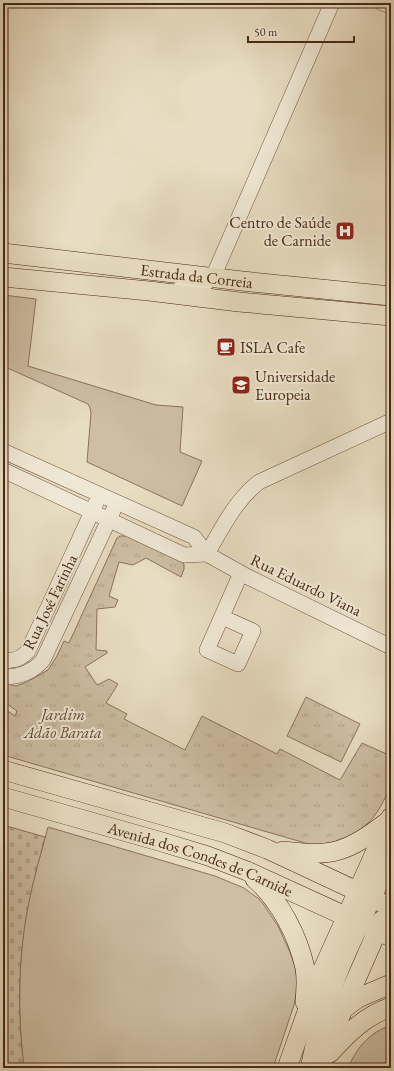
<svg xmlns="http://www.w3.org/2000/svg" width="394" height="1071" font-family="'EB Garamond',serif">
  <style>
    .grass { fill: #cdbea4; stroke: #8c725c }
    .cemetery { fill: url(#cemetery-stones); stroke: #8c725c }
    .park { fill: url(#park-tufts); stroke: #8c725c }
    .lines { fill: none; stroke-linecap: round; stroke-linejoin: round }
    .minor-casing { stroke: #725440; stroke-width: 16 }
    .major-casing { stroke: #4a2714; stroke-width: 20 }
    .minor { stroke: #f0e9d7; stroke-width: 15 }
    .major { stroke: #e8ddc2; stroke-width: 19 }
    .labels { text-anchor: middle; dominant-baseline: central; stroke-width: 4; stroke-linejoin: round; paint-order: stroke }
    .poi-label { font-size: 16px; fill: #4a2714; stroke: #f0e9d7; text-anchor: start }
    .street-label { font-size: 16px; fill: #4a2714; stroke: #f0e9d7 }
    .park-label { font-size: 16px; font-style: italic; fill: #644531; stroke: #f0e9d7 }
  </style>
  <defs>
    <pattern id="cemetery-stones" width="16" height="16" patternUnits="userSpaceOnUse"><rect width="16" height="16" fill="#cdbea4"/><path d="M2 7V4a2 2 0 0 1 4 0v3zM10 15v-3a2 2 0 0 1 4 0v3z" fill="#b2a38c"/></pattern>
    <pattern id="park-tufts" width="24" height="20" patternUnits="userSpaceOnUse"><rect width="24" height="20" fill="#cdbea4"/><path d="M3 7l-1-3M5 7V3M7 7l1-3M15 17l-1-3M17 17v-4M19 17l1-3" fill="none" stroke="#b2a38c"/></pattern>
  </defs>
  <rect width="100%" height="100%" fill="#e8ddc2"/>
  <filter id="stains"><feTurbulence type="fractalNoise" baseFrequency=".005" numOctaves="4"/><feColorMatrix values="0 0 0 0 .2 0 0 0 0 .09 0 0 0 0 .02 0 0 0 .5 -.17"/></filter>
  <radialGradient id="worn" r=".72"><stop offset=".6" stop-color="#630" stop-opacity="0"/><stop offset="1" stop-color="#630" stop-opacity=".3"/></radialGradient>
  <g class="grass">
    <path d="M3,295L36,299L28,366L156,405L183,407L180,452L202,461L182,506L87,462L91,413L90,408L88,404L3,366Z"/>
    <path d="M48,827L215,876L244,888L259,899L264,905L278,926L290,952L295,967L297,980L296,994L294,1005L273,1068H24C17,1013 18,949 30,895C35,872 42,850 48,827Z"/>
    <path d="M391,1025V1068H348C357,1047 369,1033 391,1025Z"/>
  </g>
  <path class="cemetery" d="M3,825L45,837C40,857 34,877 30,897C18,952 17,1012 24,1068H3Z"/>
  <g class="park">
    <path d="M120,536H127L181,561L184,564V569L181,577L146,558L133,565L119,562L109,596L118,600L115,607L97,609L96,650L107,651V653L85,667L97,685L109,679L118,684L106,703L127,714L124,719L185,750L202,716L277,754L280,749L340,780L362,743L391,756C391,765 393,775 391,784C390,788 387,794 385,798C370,830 347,843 312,845L3,755V708L15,716L17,711L3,701V683L16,686L27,682L48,670L57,656L64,641L69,643L117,538Z"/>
    <path d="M306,697L360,724L341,762L287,736Z"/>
  </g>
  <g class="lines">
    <defs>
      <g id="minor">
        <path d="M382,3L391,6"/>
        <path d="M178,290C193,290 203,287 213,277L332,3"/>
        <path d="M3,451L194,537L207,554L248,577L391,647"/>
        <path d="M3,470L184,555L207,554"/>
        <path d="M207,554C222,528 235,501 259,482L391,421"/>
        <path d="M222,617L253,631L238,664L207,650L241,573"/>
        <path d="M3,660C13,662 21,659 28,651L96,503"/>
        <path d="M3,677C19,677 33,672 43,660L113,511"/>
      </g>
      <g id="major">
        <path id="s1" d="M3,253L242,281L391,296"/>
        <path d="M3,277L149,291L239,302L391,316"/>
        <path d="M3,770L225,833L267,849L391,907"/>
        <path id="s2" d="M3,797L162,842L208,856L247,871L391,937"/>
        <path d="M283,851C333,857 346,853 387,822"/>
        <path d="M255,879C280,901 298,936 305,968C307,979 306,991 305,1002"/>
        <path d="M343,1009L358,998L391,984"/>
        <path d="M330,1053C348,1033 365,1016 391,1007"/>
        <path d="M287,1068L319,978L391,817"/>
        <path d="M310,1068C318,1029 331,986 348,949C362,918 377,887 391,855"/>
        <path d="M320,1068L343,1009L382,920"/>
      </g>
    </defs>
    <use href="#minor" class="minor-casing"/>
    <use href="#major" class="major-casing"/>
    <use href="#minor" class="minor"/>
    <use href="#major" class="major"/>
  </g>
  <defs>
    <symbol id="hospital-square" viewBox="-11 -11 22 22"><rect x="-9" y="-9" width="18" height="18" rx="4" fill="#8f2418" stroke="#f0e9d7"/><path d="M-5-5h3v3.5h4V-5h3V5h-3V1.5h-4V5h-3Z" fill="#fff"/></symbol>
    <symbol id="cafe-square" viewBox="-11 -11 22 22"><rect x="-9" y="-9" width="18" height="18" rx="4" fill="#8f2418" stroke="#f0e9d7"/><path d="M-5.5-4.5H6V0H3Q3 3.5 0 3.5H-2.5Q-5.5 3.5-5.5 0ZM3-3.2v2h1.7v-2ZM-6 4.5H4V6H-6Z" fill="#fff"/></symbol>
    <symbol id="university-square" viewBox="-11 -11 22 22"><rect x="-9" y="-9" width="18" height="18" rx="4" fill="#8f2418" stroke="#f0e9d7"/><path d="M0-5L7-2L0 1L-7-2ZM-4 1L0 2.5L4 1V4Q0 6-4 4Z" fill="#fff"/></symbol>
  </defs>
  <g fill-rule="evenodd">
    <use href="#hospital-square" x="334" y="220" width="22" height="22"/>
    <use href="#cafe-square" x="215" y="336" width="22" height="22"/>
    <use href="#university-square" x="230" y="374" width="22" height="22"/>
  </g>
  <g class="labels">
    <g class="poi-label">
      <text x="331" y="222" text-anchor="end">Centro de Saúde<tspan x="331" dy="18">de Carnide</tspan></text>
      <text x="240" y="347">ISLA Cafe</text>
      <text x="255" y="376">Universidade<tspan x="255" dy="18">Europeia</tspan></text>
    </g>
    <g class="street-label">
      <text stroke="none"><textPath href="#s1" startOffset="195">Estrada da Correia</textPath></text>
      <text transform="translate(306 585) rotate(26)">Rua Eduardo Viana</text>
      <text transform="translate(50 602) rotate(-64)">Rua José Farinha</text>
      <text stroke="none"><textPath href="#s2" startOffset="207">Avenida dos Condes de Carnide</textPath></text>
    </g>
    <g class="park-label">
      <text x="63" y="714">Jardim<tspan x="63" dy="18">Adão Barata</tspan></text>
    </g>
  </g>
  <rect width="394" height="1071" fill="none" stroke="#e8ddc2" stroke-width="16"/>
  <rect x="4" y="4" width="386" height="1063" fill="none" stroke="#4a2714" stroke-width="2"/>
  <rect x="8" y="8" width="378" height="1055" fill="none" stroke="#4a2714"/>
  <path d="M248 36v6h106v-6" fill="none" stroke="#4a2714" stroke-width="2"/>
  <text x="254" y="36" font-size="12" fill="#4a2714" stroke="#f0e9d7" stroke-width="3" paint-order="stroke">50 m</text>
  <rect width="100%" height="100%" filter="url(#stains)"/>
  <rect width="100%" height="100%" fill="url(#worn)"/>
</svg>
